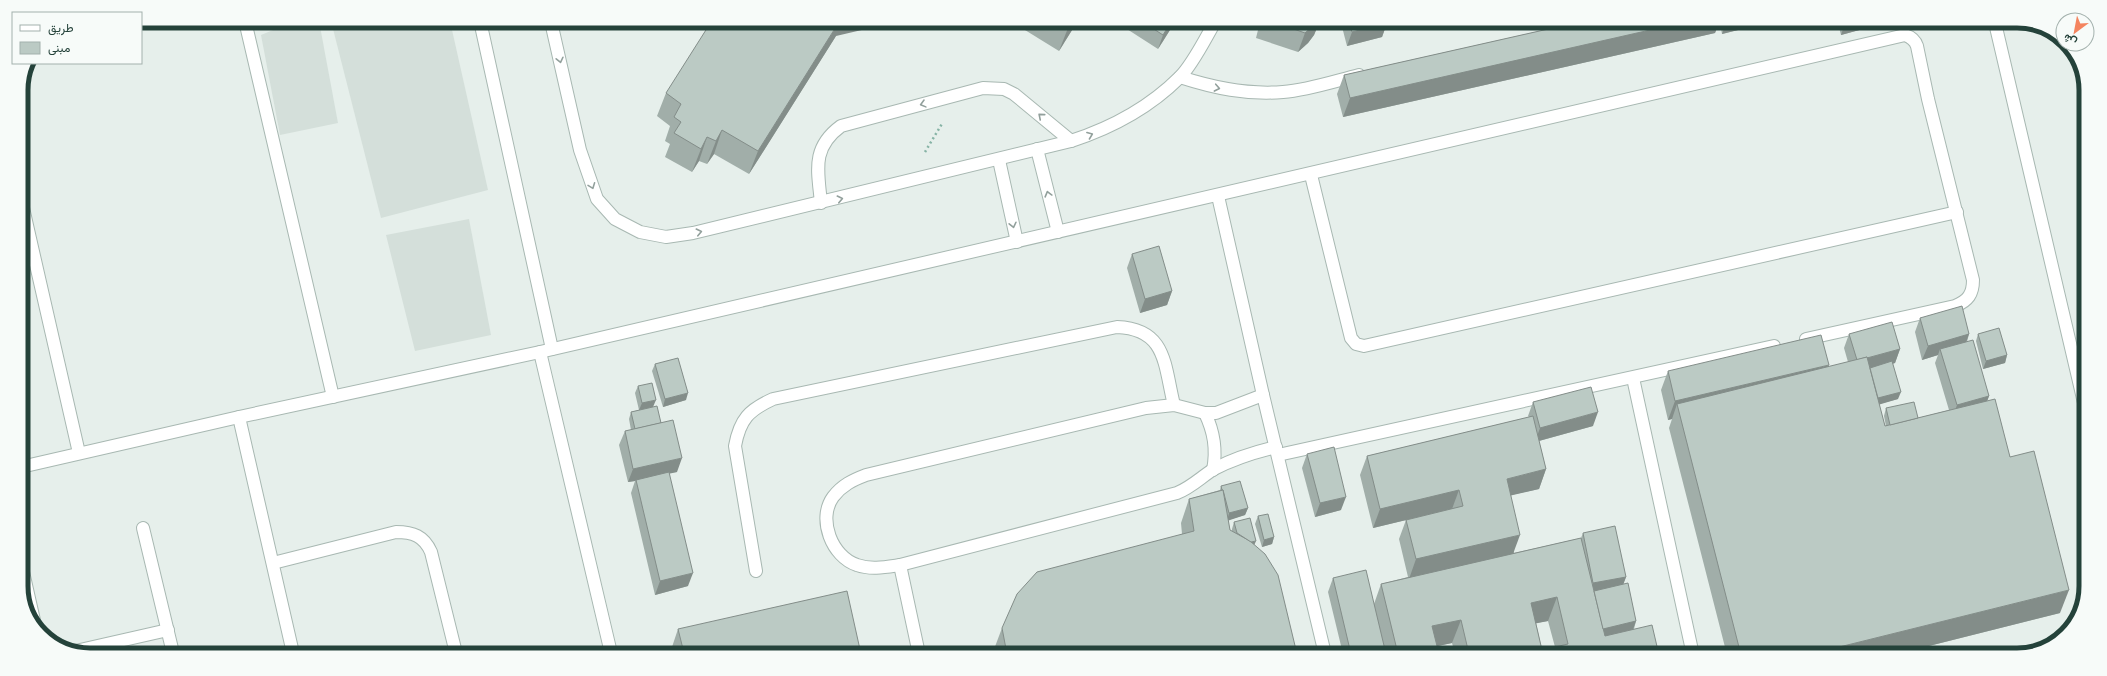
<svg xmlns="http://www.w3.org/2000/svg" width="2107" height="676" font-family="'Exo 2',Vazirmatn,sans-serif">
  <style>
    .built { fill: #d4dfda }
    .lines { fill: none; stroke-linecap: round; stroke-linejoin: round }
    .minor-casing { stroke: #a8b8b2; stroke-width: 14 }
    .path { stroke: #86b3a5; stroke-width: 2.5; stroke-dasharray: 2 3; stroke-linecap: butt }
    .minor { stroke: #fff; stroke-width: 12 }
    .wall { fill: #a1aea9; fill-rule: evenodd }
    .shaded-wall { fill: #838d89 }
    .building { fill: #bbcac4; stroke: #838d89; fill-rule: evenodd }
    .oneway { stroke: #92a09c }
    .rim { fill: none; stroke: #24423a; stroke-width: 5 }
  </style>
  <rect width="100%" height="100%" fill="#e6efeb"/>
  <g class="built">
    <path d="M295,21H319L338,123L280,135L261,35Z"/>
    <path d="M331,21H450L488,190L381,218Z"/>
    <path d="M469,219L491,335L415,351L386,235Z"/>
  </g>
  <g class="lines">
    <defs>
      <g id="minor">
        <path d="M245,21L333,397"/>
        <path d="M480,21L552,349"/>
        <path d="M551,22L580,150L597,199L615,219L640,232L666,237L693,233L1071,141C1111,128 1150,107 1180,77C1193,64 1205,39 1215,22"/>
        <path d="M1995,23L2084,403"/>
        <path d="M1180,77C1214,88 1247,95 1283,92C1308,90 1335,81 1359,75"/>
        <path d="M1037,149L1058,232"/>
        <path d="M999,160L1017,242"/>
        <path d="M1311,175L1351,338L1356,344L1364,346L1957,212"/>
        <path d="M1218,196L1263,395L1325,654"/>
        <path d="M21,199L79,453"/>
        <path d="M821,203C818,171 811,148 841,126L983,88L1004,89L1014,94L1071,141"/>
        <path d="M540,352L611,653"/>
        <path d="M1633,378L1693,655"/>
        <path d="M1263,395L1216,413H1205L1174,405L1146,408L866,475C853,480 842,485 833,497C817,519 832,557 857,565C871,570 886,567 900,565L1177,493C1192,487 1201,477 1214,469C1233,459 1255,452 1276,447"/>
        <path d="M1205,413C1214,432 1217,449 1213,470"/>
        <path d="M239,417L293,653"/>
        <path d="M1278,455L1774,346"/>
        <path d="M21,467L239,417L540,352L1905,35C1911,37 1915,40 1917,46L1928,99L1973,280C1973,294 1968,301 1955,306L1806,339"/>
        <path d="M143,528L173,653"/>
        <path d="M21,563L36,629"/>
        <path d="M273,563L396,532C413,532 424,536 431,552L456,653"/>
        <path d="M900,565L919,654"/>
        <path d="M756,571L735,446C740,419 749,410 773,399L1117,327C1167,329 1164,365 1174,405"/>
        <path d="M71,652L168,630"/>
      </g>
    </defs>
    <use href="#minor" class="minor-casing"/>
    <path class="path" d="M925,152L943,122"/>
    <use href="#minor" class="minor"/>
  </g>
  <g class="wall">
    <path d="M1012,22H1077L1059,51Z"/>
    <path d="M1116,22H1175L1158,49Z"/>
    <path d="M1260,22L1319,23L1314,35L1308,43L1298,52L1256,38Z"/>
    <path d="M1341,23H1387L1382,37L1347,46Z"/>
    <path d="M1575,23H1719L1715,33L1343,117L1337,94L1344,75Z"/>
    <path d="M1720,23H1766L1722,34Z"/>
    <path d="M1838,23H1885L1841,35Z"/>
    <path d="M836,36L749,174L714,154L707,164L699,161L692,172L665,157L670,144L665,141L670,126L657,116L666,93Z"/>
    <path d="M1132,254L1172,291L1167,305L1140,313L1127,268Z"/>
    <path d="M1920,318L1969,334L1967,342L1989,396L1987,401L2010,457L2060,613L1893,655H1727L1669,428L1672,419L1668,420L1661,390L1668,371L1828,367L1848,362L1844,348L1849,334L1900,349L1895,363L1892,364L1898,399L1879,404L1885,426H1886L1884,416L1886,408L1918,418L1949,410L1935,363L1938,355L1922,360L1915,332Z"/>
    <path d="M1978,334L2007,355L2005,363L1983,369L1976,341Z"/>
    <path d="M655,364L686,400L663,407L652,371Z"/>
    <path d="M638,386L653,407L661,423L677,472L669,473L688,586L655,595L631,493L635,481L628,482L619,445L625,431L631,430L629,419L631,412L639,410L635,393Z"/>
    <path d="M1533,402L1593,426L1539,441L1546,469L1539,489L1511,495L1514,553L1581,538L1583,533L1626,577L1623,584L1636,621L1634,629L1659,655L1455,654L1452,643L1437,646L1439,654H1343L1328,592L1333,578L1374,604L1381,584L1408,577L1399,539L1406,520L1373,528L1360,475L1367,456L1529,417L1528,416ZM1548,621L1555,647L1542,650L1536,623Z"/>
    <path d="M1307,454L1341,510L1315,517L1302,468Z"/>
    <path d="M1221,486L1248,508L1245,515L1228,520L1230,530L1232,531V529L1234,522L1254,545L1297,654H994L993,652L1002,628L1182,534L1181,523L1189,499L1220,490Z"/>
    <path d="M1258,516L1274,537L1272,544L1262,547L1255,524Z"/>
    <path d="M678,629L861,654L670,653Z"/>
  </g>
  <g class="shaded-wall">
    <path d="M839,22H896L836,36L749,174L758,151Z"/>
    <path d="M1071,22H1077L1059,51L1068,28Z"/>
    <path d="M1171,22H1175L1158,49L1163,35Z"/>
    <path d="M1316,23H1319L1314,35L1308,43L1298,52L1305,33Z"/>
    <path d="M1387,23L1382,37L1347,46L1352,32Z"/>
    <path d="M1681,23H1719L1715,33L1343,117L1350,98Z"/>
    <path d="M1726,23H1766L1722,34Z"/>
    <path d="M1845,23H1885L1841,35Z"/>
    <path d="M722,130L714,154L707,164L716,141Z"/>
    <path d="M707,137L699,161L692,172L701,149Z"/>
    <path d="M1172,291L1167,305L1140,313L1145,299Z"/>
    <path d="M1969,334L1964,348L1940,349L1938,355L1922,360L1928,346Z"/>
    <path d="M1900,349L1895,363L1865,371L1857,361Z"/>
    <path d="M2007,355L2005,363L1983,369L1986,361Z"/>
    <path d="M1829,365L1822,384L1677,404L1672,419L1668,420L1675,401Z"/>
    <path d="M1901,392L1898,399L1871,407L1873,399Z"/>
    <path d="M688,393L686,400L663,407L665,399Z"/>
    <path d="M1989,396L1984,410L1952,419L1957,405Z"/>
    <path d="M656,400L653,407L639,410L642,403Z"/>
    <path d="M1598,412L1593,426L1535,442L1540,428Z"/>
    <path d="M682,458L677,472L636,481V480L635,481L628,482L633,469Z"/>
    <path d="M1546,469L1539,489L1500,498L1507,479Z"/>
    <path d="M1459,490L1452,509L1373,528L1380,509Z"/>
    <path d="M1346,497L1341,510L1315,517L1320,503Z"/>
    <path d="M1248,508L1245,515L1227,521L1229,513Z"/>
    <path d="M1520,535L1513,554L1409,579L1416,559Z"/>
    <path d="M1274,537L1272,544L1262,547L1264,540Z"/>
    <path d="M1256,541L1253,548L1240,545Z"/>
    <path d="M693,573L688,586L655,595L660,581Z"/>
    <path d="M1626,577L1621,591L1588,597L1593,583Z"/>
    <path d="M2069,590L2060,613L1893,655H1807Z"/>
    <path d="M1557,597L1548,621L1523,626L1531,603Z"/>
    <path d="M1461,620L1452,643L1424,649L1432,626Z"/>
    <path d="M1636,621L1631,635L1597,642L1602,629Z"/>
  </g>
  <g class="building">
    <path d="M711,22H839L758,151L722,130L716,141L707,137L701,149L674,133L681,122L674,117L681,104L666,93Z"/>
    <path d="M1059,22H1071L1068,28Z"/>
    <path d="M1143,22H1171L1163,35Z"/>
    <path d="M1274,22L1316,23L1315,24L1305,33Z"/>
    <path d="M1349,23H1387L1352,32Z"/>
    <path d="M1575,23H1681L1350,98L1344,75Z"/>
    <path d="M1159,246L1172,291L1145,299L1132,254Z"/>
    <path d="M1962,306L1969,334L1928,346L1920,318Z"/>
    <path d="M1892,322L1900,349L1867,358V357L1857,360L1849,334Z"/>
    <path d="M1999,328L2007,355L1986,361L1978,334Z"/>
    <path d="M1821,335L1829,365L1675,401L1668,371Z"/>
    <path d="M1973,340L1989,396L1957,405L1940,349Z"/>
    <path d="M1867,357L1885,426L1995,399L2010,457L2034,451L2069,590L1807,655H1741L1677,404Z"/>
    <path d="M678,358L688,393L665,399L655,364Z"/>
    <path d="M1892,361L1901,392L1878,398L1870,368Z"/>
    <path d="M652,383L656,400L642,403L638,386Z"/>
    <path d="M1591,387L1598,412L1540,428L1533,402Z"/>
    <path d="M1914,402L1918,418L1890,425L1886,408Z"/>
    <path d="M657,406L661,423L635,429L631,412Z"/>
    <path d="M1533,416L1546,469L1507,479L1520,535L1416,559L1406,520L1463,506L1459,490L1380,509L1367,456Z"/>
    <path d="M673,420L682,458L633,469L625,431Z"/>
    <path d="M1334,447L1346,497L1320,503L1307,454Z"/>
    <path d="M669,472L693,573L660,581L636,480Z"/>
    <path d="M1240,481L1248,508L1229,513L1223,490H1222L1221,486Z"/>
    <path d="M1223,490L1230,530L1250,541L1265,554L1278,575L1297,654H1007L1002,628L1017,594L1037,572L1194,531L1189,499Z"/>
    <path d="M1268,514L1274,537L1264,540L1258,516Z"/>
    <path d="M1250,518L1256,541L1251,542L1237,533L1234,522Z"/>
    <path d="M1615,526L1626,577L1593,583L1583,533Z"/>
    <path d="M1581,538L1605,636L1652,625L1659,655L1469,654L1461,620L1432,626L1439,654H1398L1381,584ZM1557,597L1568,644L1542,650L1531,603Z"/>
    <path d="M1366,570L1386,654H1351L1333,578Z"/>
    <path d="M1628,583L1636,621L1603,629L1594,591Z"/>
    <path d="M847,591L861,654L684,653L678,629Z"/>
  </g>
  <defs><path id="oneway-chevron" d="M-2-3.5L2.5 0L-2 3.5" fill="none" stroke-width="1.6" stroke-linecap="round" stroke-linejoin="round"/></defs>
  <g class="oneway">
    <use href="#oneway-chevron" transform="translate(560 60) rotate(77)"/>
    <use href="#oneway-chevron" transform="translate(1217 88) rotate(11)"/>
    <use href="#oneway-chevron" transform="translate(923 104) rotate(165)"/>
    <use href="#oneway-chevron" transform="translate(1041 116) rotate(-140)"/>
    <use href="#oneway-chevron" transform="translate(1090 135) rotate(-21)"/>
    <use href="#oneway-chevron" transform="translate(592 186) rotate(69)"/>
    <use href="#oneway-chevron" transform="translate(1048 194) rotate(-105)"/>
    <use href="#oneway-chevron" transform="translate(840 199) rotate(-13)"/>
    <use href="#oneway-chevron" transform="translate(1013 225) rotate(77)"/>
    <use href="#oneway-chevron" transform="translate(699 232) rotate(-13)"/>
  </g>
  <path d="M0 0H2107V676H0ZM90 28H2017A62 62 0 0 1 2079 90V586A62 62 0 0 1 2017 648H90A62 62 0 0 1 28 586V90A62 62 0 0 1 90 28Z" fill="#f7fbf9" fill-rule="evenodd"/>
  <path class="rim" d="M90 28H2017A62 62 0 0 1 2079 90V586A62 62 0 0 1 2017 648H90A62 62 0 0 1 28 586V90A62 62 0 0 1 90 28Z"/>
  <rect x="12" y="12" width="130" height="52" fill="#f7fbf9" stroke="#a3b1ad"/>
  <rect x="20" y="25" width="20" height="6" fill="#ffffff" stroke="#a3b1ad"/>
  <text x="48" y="32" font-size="12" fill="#24423a">طريق</text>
  <rect x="20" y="42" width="20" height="12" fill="#bbcac4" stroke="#a3b1ad"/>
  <text x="48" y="52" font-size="12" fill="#24423a">مبنى</text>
  <g transform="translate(2075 32) rotate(212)"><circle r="19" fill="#f7fbf9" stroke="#a3b1ad"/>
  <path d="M0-3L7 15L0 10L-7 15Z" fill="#f4845f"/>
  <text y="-6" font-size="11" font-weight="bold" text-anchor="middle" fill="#24423a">ش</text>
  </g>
</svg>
